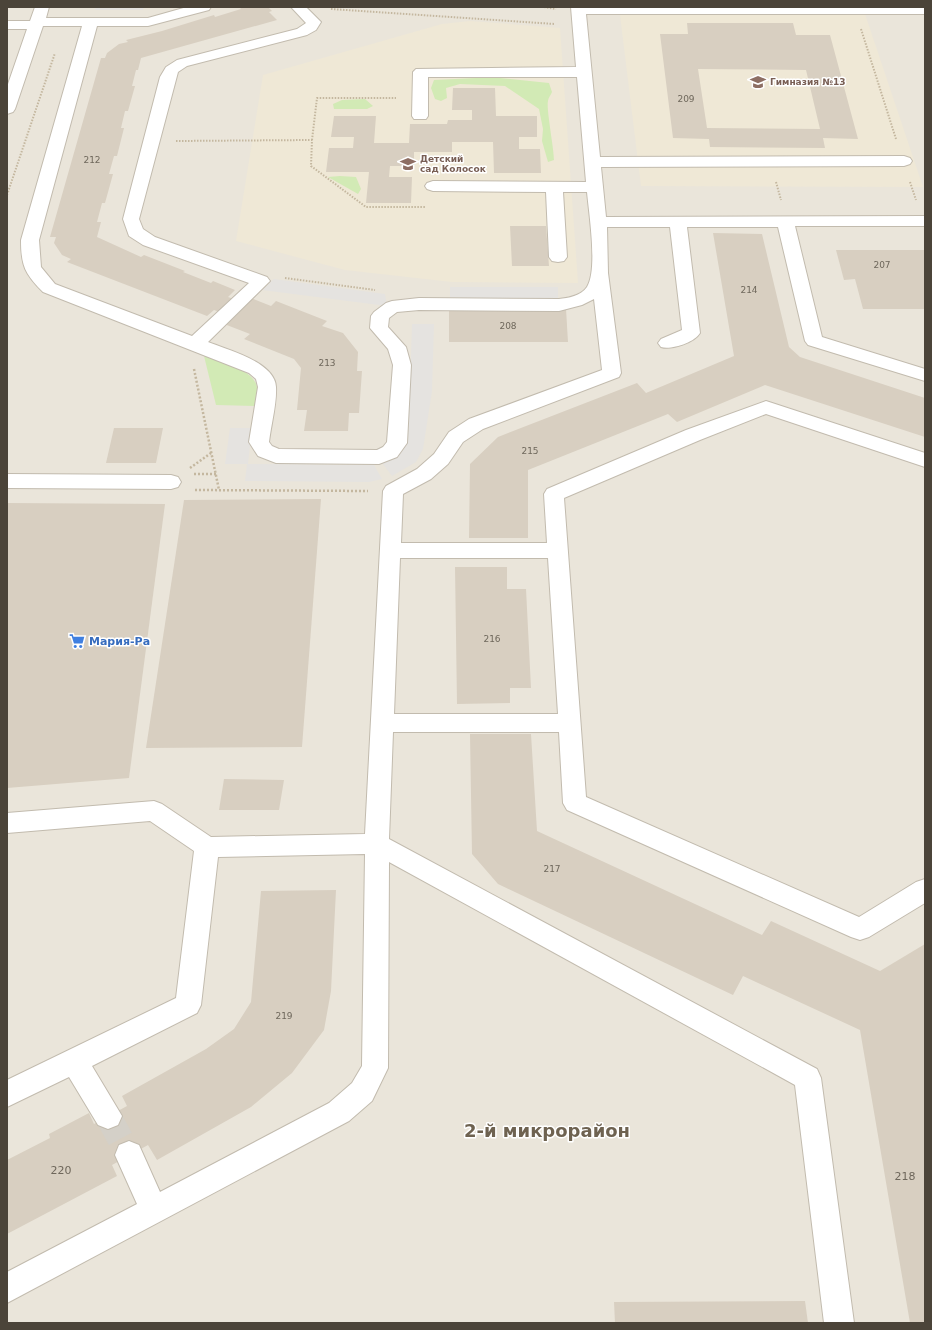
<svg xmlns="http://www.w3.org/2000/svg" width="932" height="1330" font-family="'DejaVu Sans',sans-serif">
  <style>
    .residential { fill: #eae5da }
    .education { fill: #efe8d6 }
    .green { fill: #d2eab5 }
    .parking { fill: #e5e3e0 }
    .building { fill: #d8cfc1; fill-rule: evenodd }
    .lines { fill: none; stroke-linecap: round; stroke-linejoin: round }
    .minor-tunnel { stroke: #d4d0c8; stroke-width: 26; stroke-dasharray: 26 13; stroke-linecap: butt }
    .minor-casing { stroke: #c2bbae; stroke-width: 2 }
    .path-far1 { stroke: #c4b79f; stroke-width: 2; stroke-dasharray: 1.5 1.5; stroke-linecap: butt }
    .path { stroke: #c4b79f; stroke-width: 2.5; stroke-dasharray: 2 2; stroke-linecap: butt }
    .minor { fill: #fff; fill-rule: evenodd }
    .labels { text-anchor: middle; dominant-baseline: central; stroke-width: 3; stroke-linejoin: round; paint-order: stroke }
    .far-education-label { font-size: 9px; font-weight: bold; fill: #785e54; stroke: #fff; text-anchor: start }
    .number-label { font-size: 9px; fill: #6e675b }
    .shop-label { font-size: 11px; font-weight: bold; fill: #366cbe; stroke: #fff; text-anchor: start }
    .near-number-label { font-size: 11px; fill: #6e675b }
    .near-district-label { font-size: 18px; font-weight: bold; fill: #6e6250; stroke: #fff }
  </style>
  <rect width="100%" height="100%" fill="#f6f3ec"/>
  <rect class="residential" x="7" y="7" width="918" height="1316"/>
  <g class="education">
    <path d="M619,7H925V14H865L923,187L641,186Z"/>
    <path d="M470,21L560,28L578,283L452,282L345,270L236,241L263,75L442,24Z"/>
  </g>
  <g class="green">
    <path d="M476,78H500L549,83L552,92C551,95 548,98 548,101C546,108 554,148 554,160L548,162L542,141L543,129L539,109L505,86L460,84L446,88L447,98L441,101L435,99L431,88L434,80Z"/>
    <path d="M365,99L373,106L367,109H334L333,104L342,100Z"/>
    <path d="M340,176L356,177L361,189L358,194L328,177Z"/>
    <path d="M204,356C218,361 256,370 257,388C258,393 256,401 255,406L216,405Z"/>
  </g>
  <g class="parking">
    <path d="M96,7H144L143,10H95Z"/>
    <path d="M274,279L385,294L387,306L262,290Z"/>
    <rect x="450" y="287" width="108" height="11"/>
    <path d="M412,324H434L432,391L423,449L416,462L392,476L380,460L403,444L410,390Z"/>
    <path d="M230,428H252L248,464L374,465L382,479L369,482L245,481L247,464H225Z"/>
  </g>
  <g class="building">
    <path d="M244,7H268L272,11L269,12L277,20L141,58L138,70H136L132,86H135L128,111H125L121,128H124L117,156H114L109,174H113L105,203H102L97,222H101L97,237L141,257L144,255L185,271L183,272L211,283L213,281L235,290L228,297L240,301L246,296L271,306L276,301L327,321L322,326L343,333L358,352L357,371H362L359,413H349L348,431H304L307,410H297L301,368L294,359L244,339L250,334L219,322L227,315L214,310L207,316L67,262L71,259L62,255L54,243L56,237H50L101,58H105L107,53L119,44L128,42L126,40L162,31L214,15L215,17L241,9L240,8Z"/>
    <path d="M687,23H793L796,35H830L858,139L823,138L825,148L710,147L709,139L673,138L660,34H688ZM698,69L806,70L820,129L707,128Z"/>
    <path d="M453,88H495L496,116H537V137H519V149H540L541,173H494L493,142H452V152H414V166H390L389,177H412L411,203H366L369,172H326L329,148H353L354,137H331L334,116H376L374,143H409L410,124H447L448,120H472V110H452Z"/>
    <path d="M510,226H546L549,266H512Z"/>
    <path d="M713,233L762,234L789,347L800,357L925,398V437L765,385L677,422L668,414L528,470V538H469L470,464L498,437L637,383L646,393L734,356Z"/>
    <path d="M836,250H925V309H863L855,279L844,280Z"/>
    <path d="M449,309H566L568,342H449Z"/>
    <path d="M114,428H163L156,463H106Z"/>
    <path d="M321,499L302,747L146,748L184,500Z"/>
    <path d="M7,503L165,504L129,778L7,788Z"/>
    <path d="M455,567H507V589H526L531,688H510V703L457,704Z"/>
    <path d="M470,734H531L537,831L762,935L771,921L880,971L925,944V1323H910L860,1030L743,976L733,995L498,884L472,854Z"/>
    <path d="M224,779L284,780L279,810H219Z"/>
    <path d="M336,890L331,991L324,1030L292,1073L251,1107L157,1160L148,1145L112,1165L117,1176L7,1234V1160L50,1138L49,1134L89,1113L94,1124L127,1106L122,1096L206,1049L234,1029L251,1002L261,891Z"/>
    <path d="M805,1301L808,1323H615L614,1302Z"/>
  </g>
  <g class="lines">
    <path class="minor-tunnel" d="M108,1116L129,1155"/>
    <defs>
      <g id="minor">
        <path d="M35,7H49L46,18H148L187,7H211L209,10L148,26H97L39,240L41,267L55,284L192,336L249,283L143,245L129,236L123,219L160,77L166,67L177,60L297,29L306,23L291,7H306L321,22L316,30L307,35L187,66L178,72L139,219L143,229L155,237L267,277L270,281L208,342C228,350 275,362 276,387C277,403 271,425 269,442L272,446L279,449L377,450L383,447L387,442L393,365L388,349L370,328L371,316L374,312L386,303L392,301L419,298L559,299C568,298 581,296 587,287C598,270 589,213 587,192H563L567,257L564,261L558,262L552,261L549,257L546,192L433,191L427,189L425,186L427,183L433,181L586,182L577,77H428V116L426,119H414L412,116L413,72L416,69L576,67L571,7H925V14H586L600,157L904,156L910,158L912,161L910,164L904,166L601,167L606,217L925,216V226H795L822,337L925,369V381L808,345L805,341L778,227H687L700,333C694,343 671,350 661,347L658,343L661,339L682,330L670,227H607L608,273L621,373L619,377L483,429L463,442L448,464L431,479L403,494L401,543H547L544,494L547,489L686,430L766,401L925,453V467L766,414L700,440L564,498L586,797L859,917L916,882L925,879V903L869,937L860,940L851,937L567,810L563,803L559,732H393L389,839L817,1069L821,1078L854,1323H824L795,1085L389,862L388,1068L372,1101L349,1121L7,1303V1272L137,1204L115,1155L119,1145L129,1141L139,1145L160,1192L329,1103L352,1083L362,1066L365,854L218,857L201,1005L197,1013L92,1066L122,1116L118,1125L108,1129L98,1125L69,1077L7,1107V1080L176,998L194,851L150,821L7,833V813L154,801L162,804L211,837L365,834L383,491L386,486L417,469L434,454L449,432L469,419L602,370L594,299L582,305L559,311L419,310L397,312L389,318L388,327L406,347L411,365L407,443L397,457L379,464L276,463L258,456L249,442L258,387L256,379L249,373L43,292C25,274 21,266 21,240L82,26H43L15,109L13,112L7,114V87L27,29H7V21H30ZM400,558H548L558,714H394Z"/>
        <path d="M7,474L171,475L178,477L181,482L178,487L171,489L7,488Z"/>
      </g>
    </defs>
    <use href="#minor" class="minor-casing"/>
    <g class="path-far1">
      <path d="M544,7L556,9"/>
      <path d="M331,9L555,24"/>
      <path d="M861,29L896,139"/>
      <path d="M312,140L317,98H396"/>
      <path d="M176,141L312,140L311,166L366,207H425"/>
      <path d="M776,182L781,200"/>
      <path d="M910,182L916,200"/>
      <path d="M7,195L55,53"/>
      <path d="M285,278L375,290"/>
    </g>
    <g class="path">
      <path d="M194,369L219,490"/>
      <path d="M190,468L211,453"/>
      <path d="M194,474H216"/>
      <path d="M195,490L368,491"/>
    </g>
    <use href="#minor" class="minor"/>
  </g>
  <defs>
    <symbol id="school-bare" viewBox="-9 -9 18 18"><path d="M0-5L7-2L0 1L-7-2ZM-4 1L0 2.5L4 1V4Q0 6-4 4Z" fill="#8d6e63" stroke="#fff" stroke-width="2.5" paint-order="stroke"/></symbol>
    <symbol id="supermarket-bare" viewBox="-9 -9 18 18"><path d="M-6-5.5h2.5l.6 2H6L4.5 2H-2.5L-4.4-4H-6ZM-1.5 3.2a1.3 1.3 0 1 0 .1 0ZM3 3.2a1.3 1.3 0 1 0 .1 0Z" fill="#3f7fe0" stroke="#fff" stroke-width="2.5" paint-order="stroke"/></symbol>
  </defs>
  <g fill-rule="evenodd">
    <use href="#school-bare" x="747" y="71" width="22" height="22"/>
    <use href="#school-bare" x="397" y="153" width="22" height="22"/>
    <use href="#supermarket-bare" x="66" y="630" width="22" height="22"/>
  </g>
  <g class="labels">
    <g class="far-education-label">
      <text x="770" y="82">Гимназия №13</text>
      <text x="420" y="159">Детский<tspan x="420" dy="10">сад Колосок</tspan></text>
    </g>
    <g class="number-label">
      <text x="686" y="99">209</text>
      <text x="92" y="160">212</text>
      <text x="882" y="265">207</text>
      <text x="749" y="290">214</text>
      <text x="508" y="326">208</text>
      <text x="327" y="363">213</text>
      <text x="530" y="451">215</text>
      <text x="492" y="639">216</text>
      <text x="552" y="869">217</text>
      <text x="284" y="1016">219</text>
    </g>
    <g class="shop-label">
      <text x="89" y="641">Мария-Ра</text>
    </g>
    <g class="near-number-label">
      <text x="61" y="1170">220</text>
      <text x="905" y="1176">218</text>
    </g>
    <g class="near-district-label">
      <text x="547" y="1130">2-й микрорайон</text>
    </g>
  </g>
  <rect width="932" height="1330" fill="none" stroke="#4b4439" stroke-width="16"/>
</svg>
